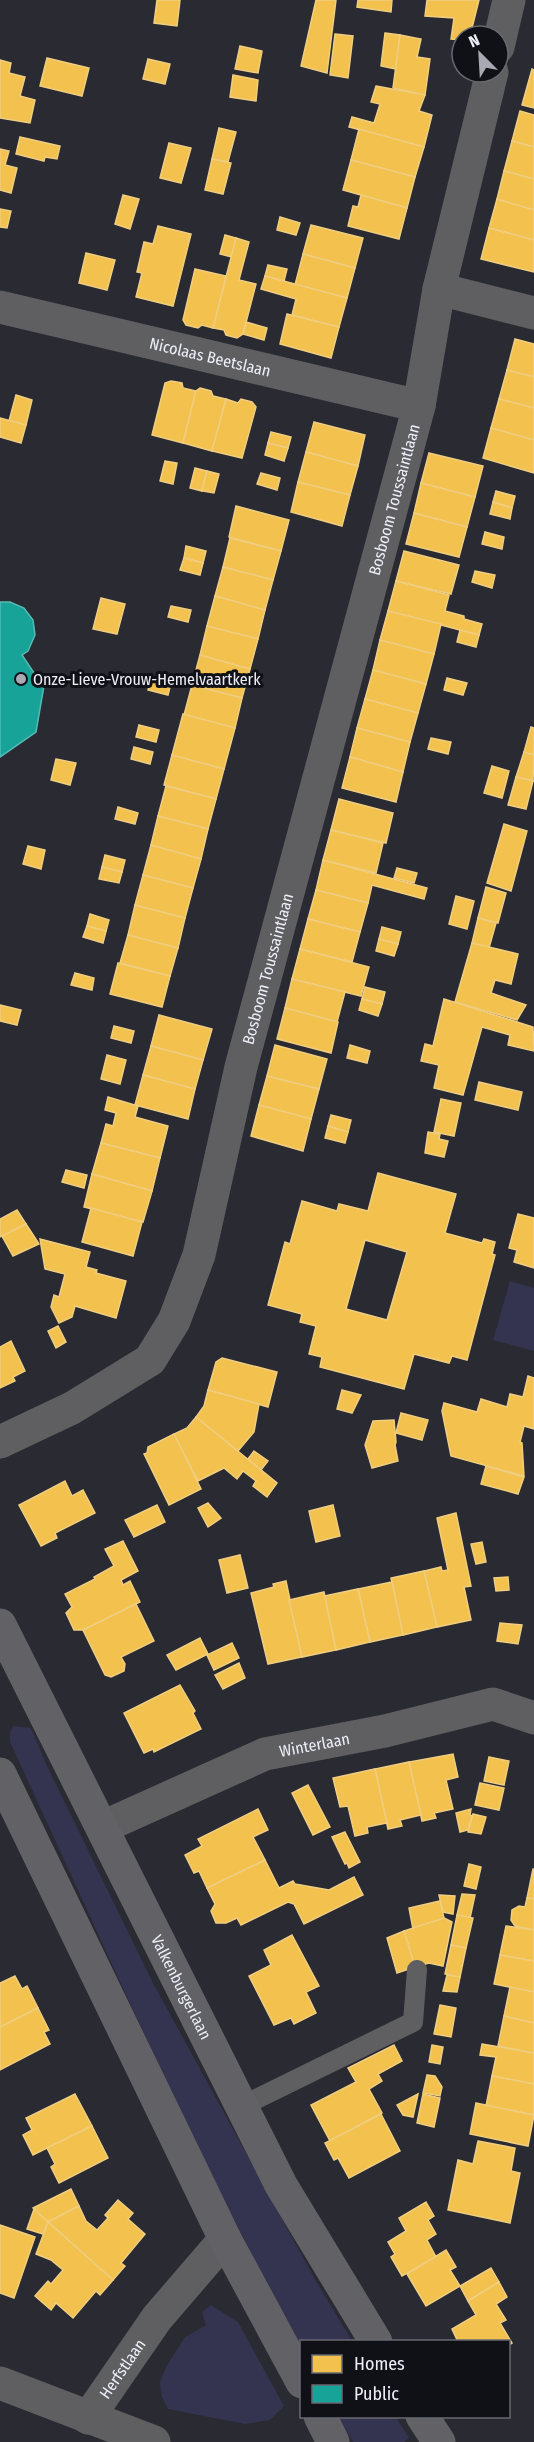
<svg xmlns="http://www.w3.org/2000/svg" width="534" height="2442" font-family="'Fira Sans Condensed',sans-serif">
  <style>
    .green { fill: #343350 }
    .homes { fill: #f2c14e; stroke: #f0ce81; stroke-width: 1.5; fill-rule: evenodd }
    .public { fill: #17a398; stroke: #57bab5; stroke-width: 1.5 }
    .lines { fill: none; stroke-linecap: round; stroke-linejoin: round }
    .lane { stroke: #5f5f62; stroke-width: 20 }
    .street { stroke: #5f5f62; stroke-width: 33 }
    .secondary { stroke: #616166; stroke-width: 33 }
    .poi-dot { fill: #a9a9b3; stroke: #101017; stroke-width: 2 }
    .labels { text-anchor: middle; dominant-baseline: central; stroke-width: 6; stroke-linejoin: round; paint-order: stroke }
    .street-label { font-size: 16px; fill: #edeef8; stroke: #101017 }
    .poi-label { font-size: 16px; fill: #edeef8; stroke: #101017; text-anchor: start }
  </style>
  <rect width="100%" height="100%" fill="#2a2a32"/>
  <g class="green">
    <path d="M510,1281L534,1288V1351L493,1340Z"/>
    <path d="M13,1726L31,1728L47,1766L153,1983L316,2281L352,2341L302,2342L301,2346C193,2151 104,1945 10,1742V1733Z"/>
    <path d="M211,2305L238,2322L284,2406L270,2420L245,2424L168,2409L161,2395L160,2382L166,2367L185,2337L206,2325L202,2312Z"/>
    <path d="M338,2417H396L409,2438L404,2442H353Z"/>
  </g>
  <g class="homes">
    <path d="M157,0H180L177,26L154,23Z"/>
    <path d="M316,0H336L327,73L301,66Z"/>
    <path d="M358,0H392L391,12L357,7Z"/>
    <path d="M427,0H479L470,36H462V40L451,39L454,18L425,16Z"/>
    <path d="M385,33L400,35L396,69L381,66Z"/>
    <path d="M335,34L353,36L348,78L330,75Z"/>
    <path d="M400,35L421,39L417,57L430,59L425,95L393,88Z"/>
    <path d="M240,46L262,51L258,73L235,69Z"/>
    <path d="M47,58L89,68L82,96L40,86Z"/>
    <path d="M148,59L170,64L165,84L143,79Z"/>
    <path d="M0,60L11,63L9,73L25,77L20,96L35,100L30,123L0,118Z"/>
    <path d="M532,69L534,70V108L522,105Z"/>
    <path d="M233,75L258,80L256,101L230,97Z"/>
    <path d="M376,86L425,95L419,111L432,115L424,147L349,127L352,117L374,123L380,104L371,102Z"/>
    <path d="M520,111L534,115V147L512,141Z"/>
    <path d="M219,128L236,132L228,162L212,159Z"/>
    <path d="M359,129L424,147L415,177L351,160Z"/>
    <path d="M20,137L60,146L57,159L45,157L44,161L16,154Z"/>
    <path d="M512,141L534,147V179L504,171Z"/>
    <path d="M169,143L191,148L181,183L160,178Z"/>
    <path d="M0,149L9,151L5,165L17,168L11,193L0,190Z"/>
    <path d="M212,159L231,163L223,194L205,190Z"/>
    <path d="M351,160L415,177L407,208L343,190Z"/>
    <path d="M504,171L534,179V210L497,199Z"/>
    <path d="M123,195L139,199L130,229L115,224Z"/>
    <path d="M361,195L407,208L399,239L348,226L353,206L358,207Z"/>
    <path d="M497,199L534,210V240L489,228Z"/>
    <path d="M0,209L11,211L7,228L0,227Z"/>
    <path d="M280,217L300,223L296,235L277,230Z"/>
    <path d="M311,225L363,238L355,268L303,254Z"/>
    <path d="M158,226L191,234L173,306L136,297L142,273L137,272L144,242L153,244Z"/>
    <path d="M489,228L534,240V272L481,259Z"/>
    <path d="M225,235L236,238L232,257L220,254Z"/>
    <path d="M236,238L249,242L239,280L256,284L243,334L237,338L226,335L224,330L213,328Z"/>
    <path d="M86,253L115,260L107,290L79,283Z"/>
    <path d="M303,254L355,268L347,298L295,285Z"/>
    <path d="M268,265L287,269L284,281L265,276Z"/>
    <path d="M195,269L226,276L213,328L202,325L198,328L186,325L183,320Z"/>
    <path d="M265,276L347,298L339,327L292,315L296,299L261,289Z"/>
    <path d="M287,314L339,327L331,358L280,344Z"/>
    <path d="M246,322L267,328L264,340L243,334Z"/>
    <path d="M515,339L534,344V377L507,370Z"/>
    <path d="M507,370L534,377V408L499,399Z"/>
    <path d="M171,381L182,383L183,388L196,391L183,443L152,435L165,383Z"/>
    <path d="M200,388L211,391L213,396L226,399L212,451L183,443L196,391Z"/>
    <path d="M16,395L32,400L26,425L9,421Z"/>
    <path d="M226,399L238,403L241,399L252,402L256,407L242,458L212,451Z"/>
    <path d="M499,399L534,408V440L491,428Z"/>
    <path d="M0,418L26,425L21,443L0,437Z"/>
    <path d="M314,422L365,435L358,466L306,452Z"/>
    <path d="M491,428L534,440V473L483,458Z"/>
    <path d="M271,432L291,437L288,448L268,443Z"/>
    <path d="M268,443L288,448L284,461L265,455Z"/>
    <path d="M306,452L358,466L350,495L298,482Z"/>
    <path d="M429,453L483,466L475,497L421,483Z"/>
    <path d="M165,461L177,463L173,484L160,481Z"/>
    <path d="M195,468L207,471L202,491L190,488Z"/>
    <path d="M207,471L219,474L214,493L202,491Z"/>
    <path d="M261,473L280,478L277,490L257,484Z"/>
    <path d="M298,482L350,495L342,526L291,512Z"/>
    <path d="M421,483L475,497L467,527L414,513Z"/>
    <path d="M496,491L515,496L512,508L493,502Z"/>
    <path d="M493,502L512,508L510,519L490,514Z"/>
    <path d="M236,506L289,520L281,551L229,537Z"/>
    <path d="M414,513L467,527L459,557L406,544Z"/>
    <path d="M485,532L504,537L502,549L482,544Z"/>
    <path d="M230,538L281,551L273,580L223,567Z"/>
    <path d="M186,546L206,551L203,563L184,558Z"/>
    <path d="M404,551L459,565L451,594L396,581Z"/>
    <path d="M184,558L203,563L200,575L180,570Z"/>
    <path d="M223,567L273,580L265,610L215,596Z"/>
    <path d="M475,571L495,575L492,588L472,582Z"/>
    <path d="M396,581L449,595L445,611L464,616V619L482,624L479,635L388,611Z"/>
    <path d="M215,596L265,610L258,639L207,626Z"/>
    <path d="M101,598L125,604L117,634L93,629Z"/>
    <path d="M171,606L191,610L188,622L168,617Z"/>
    <path d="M388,611L441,624L434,654L380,640Z"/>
    <path d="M207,626L258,639L250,669L200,655Z"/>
    <path d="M460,630L479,635L476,647L457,642Z"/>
    <path d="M380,640L434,654L426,684L373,670Z"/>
    <path d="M200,655L250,669L242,698L192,685Z"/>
    <path d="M373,670L426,684L418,713L365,699Z"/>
    <path d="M152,677L171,683L168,695L148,690Z"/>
    <path d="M447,678L467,683L463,695L444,690Z"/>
    <path d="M192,685L242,698L235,728L184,715Z"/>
    <path d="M365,699L418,713L410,742L357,728Z"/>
    <path d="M183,714L235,728L224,769L172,755Z"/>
    <path d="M139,725L159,730L156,742L136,737Z"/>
    <path d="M531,727L534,728V755L524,752Z"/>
    <path d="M357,728L410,742L403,772L350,757Z"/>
    <path d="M431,738L451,742L448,754L428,749Z"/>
    <path d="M134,747L153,752L150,764L131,759Z"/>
    <path d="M524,752L534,755L533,781L516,777Z"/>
    <path d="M172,755L224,769L216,799L164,785Z"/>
    <path d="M350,757L403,772L396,802L342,788Z"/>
    <path d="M56,759L76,763L70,785L51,780Z"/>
    <path d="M492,766L509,771L502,798L484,793Z"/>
    <path d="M516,777L533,781L526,809L508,805Z"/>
    <path d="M166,786L216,799L208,829L158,816Z"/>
    <path d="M339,799L393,813L386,843L331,830Z"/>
    <path d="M118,807L138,813L135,824L115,819Z"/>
    <path d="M158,816L208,829L201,859L151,845Z"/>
    <path d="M504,824L527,831L511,891L487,883Z"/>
    <path d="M331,830L383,843L376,873L323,860Z"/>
    <path d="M151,845L201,859L193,888L143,875Z"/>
    <path d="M28,846L45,850L41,869L23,864Z"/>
    <path d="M105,855L125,860L122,872L102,867Z"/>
    <path d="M323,860L427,888L424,899L372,885L368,903L316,890Z"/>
    <path d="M102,867L122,872L119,883L99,879Z"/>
    <path d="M397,868L417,873L414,883L394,878Z"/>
    <path d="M143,875L193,888L185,918L135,905Z"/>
    <path d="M486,887L506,893L498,923L478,918Z"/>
    <path d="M316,890L368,903L360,932L308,919Z"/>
    <path d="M456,896L474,901L467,929L449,924Z"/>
    <path d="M135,905L185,918L178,948L128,935Z"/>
    <path d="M90,914L109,920L106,931L87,926Z"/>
    <path d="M478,918L496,923L489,948L472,943Z"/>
    <path d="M308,919L360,932L352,962L300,949Z"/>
    <path d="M87,926L106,931L103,943L83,937Z"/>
    <path d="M382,927L401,932L398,944L379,939Z"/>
    <path d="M128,935L178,948L170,976L120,963Z"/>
    <path d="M379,939L398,944L394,956L376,951Z"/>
    <path d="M472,943L518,954L511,984L495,980L491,993L526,1005L517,1020L455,1002Z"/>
    <path d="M300,949L369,967L361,996L292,979Z"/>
    <path d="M118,963L170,976L162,1007L110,994Z"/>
    <path d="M75,973L94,978L92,990L71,985Z"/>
    <path d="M292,979L345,992L337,1022L285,1008Z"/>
    <path d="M365,987L385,992L382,1004L362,999Z"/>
    <path d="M362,999L382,1004L378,1016L359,1010Z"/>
    <path d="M444,999L533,1027L534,1051L508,1045L510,1035L482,1027L463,1095L434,1088L439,1065L421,1061L425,1044L433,1046Z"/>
    <path d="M0,1005L21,1010L17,1025L0,1021Z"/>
    <path d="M285,1008L338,1022L331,1053L277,1039Z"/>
    <path d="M159,1015L212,1029L203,1060L151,1046Z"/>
    <path d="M114,1026L134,1031L131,1043L111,1038Z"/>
    <path d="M275,1045L327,1059L319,1089L267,1076Z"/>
    <path d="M350,1045L370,1051L367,1063L347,1058Z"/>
    <path d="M151,1046L203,1060L195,1089L143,1075Z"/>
    <path d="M107,1055L126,1060L120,1084L101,1079Z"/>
    <path d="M143,1075L195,1089L188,1119L135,1105Z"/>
    <path d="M267,1076L319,1089L311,1119L259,1105Z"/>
    <path d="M479,1082L522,1092L518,1110L475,1100Z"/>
    <path d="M108,1097L138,1106L135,1117L168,1126L160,1158L101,1143L106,1124L113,1126L116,1113L105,1110Z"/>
    <path d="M441,1099L461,1103L454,1136L434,1132Z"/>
    <path d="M259,1105L311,1119L303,1151L251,1136Z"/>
    <path d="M331,1115L351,1120L348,1132L328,1126Z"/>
    <path d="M328,1126L348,1132L345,1143L325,1138Z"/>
    <path d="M428,1132L440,1134L439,1139L448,1141L444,1157L425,1153Z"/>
    <path d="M101,1143L160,1158L152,1191L92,1174Z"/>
    <path d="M66,1170L87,1175L84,1188L62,1182Z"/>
    <path d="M378,1173L456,1194L445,1233L482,1243L484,1239L495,1242L492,1254L495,1255L467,1360L452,1356L449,1363L414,1354L404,1389L320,1367L322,1357L309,1354L316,1326L300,1322L302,1314L268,1305L285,1242L290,1244L302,1201L337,1211L339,1204L368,1211ZM365,1240L407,1252L387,1320L346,1309Z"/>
    <path d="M92,1174L152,1191L143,1222L84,1207Z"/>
    <path d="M91,1208L142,1222L133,1256L82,1242Z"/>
    <path d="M17,1210L26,1224L0,1237V1219Z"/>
    <path d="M518,1214L534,1218V1268L514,1262L517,1250L509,1248Z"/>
    <path d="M26,1224L39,1244L13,1256L2,1236Z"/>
    <path d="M40,1239L90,1252L86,1267L97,1270L96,1273L126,1281L116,1318L75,1306L72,1317L59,1323L51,1307L54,1295L59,1297L65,1274L45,1269Z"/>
    <path d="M58,1326L66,1342L56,1348L48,1331Z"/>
    <path d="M11,1341L25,1371L13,1377L15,1381L0,1388V1347Z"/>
    <path d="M222,1358L277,1372L268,1407L208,1390L216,1362Z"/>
    <path d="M528,1376L534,1378V1429L524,1426L520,1442L522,1443L524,1476L451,1456L442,1411L444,1403L477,1412L481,1399L507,1407L510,1394L523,1397Z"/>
    <path d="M208,1390L259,1404L254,1432L238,1451L196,1417L204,1406Z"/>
    <path d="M342,1390L361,1395L352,1413L337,1409Z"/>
    <path d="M401,1413L428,1420L422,1440L396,1433Z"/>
    <path d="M196,1417L277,1483L267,1497L253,1486L256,1481L243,1471L237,1479L224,1468L198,1481L174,1434L187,1428Z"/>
    <path d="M394,1420L396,1442L395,1445L398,1461L372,1468L365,1445L373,1421Z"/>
    <path d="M174,1434L201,1489L169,1505L144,1454L147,1453L148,1447Z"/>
    <path d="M254,1451L268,1461L261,1470L248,1459Z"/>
    <path d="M486,1466L524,1477L518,1494L481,1484Z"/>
    <path d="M65,1481L72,1496L83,1490L95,1513L55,1533L57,1538L41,1546L19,1505Z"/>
    <path d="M208,1503L221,1518L208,1527L198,1508Z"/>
    <path d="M157,1505L165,1522L134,1537L125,1520Z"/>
    <path d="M333,1505L340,1536L316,1542L309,1511Z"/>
    <path d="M456,1513L471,1586L464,1587L471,1620L437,1627L424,1571L441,1567L442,1571L448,1570L437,1518Z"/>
    <path d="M123,1541L138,1571L121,1580L123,1585L130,1581L140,1602L83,1630H74L66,1613L72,1607L65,1594L95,1579L94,1577L114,1566L105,1549Z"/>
    <path d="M482,1542L486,1562L476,1564L471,1544Z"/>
    <path d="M240,1555L248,1588L227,1593L219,1560Z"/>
    <path d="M424,1571L437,1627L403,1635L391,1578Z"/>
    <path d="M508,1577L509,1590L496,1591L494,1578Z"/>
    <path d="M286,1581L302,1657L268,1664L251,1593L274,1587L273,1584Z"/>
    <path d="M392,1582L403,1635L370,1642L358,1589Z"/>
    <path d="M358,1589L370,1642L336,1650L324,1596Z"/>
    <path d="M324,1592L336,1650L302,1657L289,1600Z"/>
    <path d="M136,1604L154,1641L121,1657L125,1664L124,1671L111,1677L105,1675L83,1630Z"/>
    <path d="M500,1623L522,1625L518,1644L497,1641Z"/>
    <path d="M200,1638L208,1654L176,1670L167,1655Z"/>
    <path d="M232,1643L239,1658L214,1670L207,1655Z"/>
    <path d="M239,1663L245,1678L223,1689L215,1675Z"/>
    <path d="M180,1685L195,1711L193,1713L201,1729L154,1752L153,1749L144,1753L124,1713Z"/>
    <path d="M453,1754L458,1777L446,1780L453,1809L434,1813L436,1818L422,1821L409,1762Z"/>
    <path d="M489,1757L509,1761L504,1785L484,1781Z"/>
    <path d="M409,1762L421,1815L400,1820L402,1826L388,1829L375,1769Z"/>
    <path d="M375,1769L387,1823L367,1827L368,1833L355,1836L348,1806L340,1807L333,1778Z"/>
    <path d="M480,1783L504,1788L499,1810L475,1805Z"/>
    <path d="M308,1785L330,1827L313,1835L292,1793Z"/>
    <path d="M258,1809L268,1830L253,1837L265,1860L207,1888L199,1871L194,1873L185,1855L202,1846L198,1839Z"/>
    <path d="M471,1809L470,1815L472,1816L468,1830L460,1832L456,1813Z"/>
    <path d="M473,1814L486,1817L481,1834L468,1832Z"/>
    <path d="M345,1832L360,1862L349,1868L347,1863L345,1864L332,1837Z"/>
    <path d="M265,1860L279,1888L293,1881L295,1884L329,1890L354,1877L363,1895L304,1924L294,1904L288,1902L241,1925L237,1918L226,1923H216L211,1911L215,1904L207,1888Z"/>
    <path d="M469,1864L481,1867L476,1889L464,1886Z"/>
    <path d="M533,1869H534V1899L527,1898Z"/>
    <path d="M462,1894L475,1895L470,1918L457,1915Z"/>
    <path d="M439,1895L455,1896L453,1914L443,1912Z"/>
    <path d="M527,1898L534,1899V1930L515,1926L511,1920L512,1910L519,1906L525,1907Z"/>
    <path d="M440,1901L444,1918L413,1929L409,1908Z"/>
    <path d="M457,1915L473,1918L466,1948L451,1945Z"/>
    <path d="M444,1918L452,1922L443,1966L429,1963L415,1967L404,1931Z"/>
    <path d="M506,1926L534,1930V1961L500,1955Z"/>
    <path d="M404,1931L415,1967L397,1973L387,1938Z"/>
    <path d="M292,1935L319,1986L306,1992L316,2013L294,2024L291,2018L274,2025L249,1976L271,1965L264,1950Z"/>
    <path d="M451,1945L466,1948L460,1977L445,1974Z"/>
    <path d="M500,1955L534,1961V1992L494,1984Z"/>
    <path d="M447,1975L460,1977L457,1992L443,1991Z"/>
    <path d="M15,1976L22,1989L27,1986L38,2008L0,2027V1983Z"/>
    <path d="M510,1987L534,1992V2023L504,2016Z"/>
    <path d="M440,2005L456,2008L451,2037L434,2034Z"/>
    <path d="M38,2008L49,2030L44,2032L50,2044L0,2070V2027Z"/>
    <path d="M504,2016L534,2023V2053L498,2046Z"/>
    <path d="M482,2044L534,2053V2084L492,2076L496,2057L480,2055Z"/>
    <path d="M394,2045L402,2061L378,2074L382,2081L369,2089L382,2113L330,2141L311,2105L356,2082L348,2068Z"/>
    <path d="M432,2045L443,2047L440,2064L429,2062Z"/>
    <path d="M427,2075L435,2076L442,2087L440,2096L423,2093Z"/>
    <path d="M492,2076L534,2084V2115L486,2106Z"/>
    <path d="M75,2094L92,2126L33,2155L23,2135L32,2130L26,2118Z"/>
    <path d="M418,2094L413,2117L403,2115L397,2105Z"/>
    <path d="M423,2094L440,2098L434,2127L417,2123Z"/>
    <path d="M476,2103L534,2115L528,2146L470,2134Z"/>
    <path d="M381,2114L400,2151L349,2178L338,2158L334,2160L325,2143Z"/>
    <path d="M92,2126L108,2158L59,2183L51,2167L55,2164L47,2148Z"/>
    <path d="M478,2141L515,2148L511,2171L520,2173L510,2223L448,2210L458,2160L473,2164Z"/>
    <path d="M71,2189L79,2206L48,2222L33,2208Z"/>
    <path d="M118,2200L133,2213L128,2219L145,2234L121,2263L125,2266L113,2280L48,2222L79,2206L86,2221L97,2230L108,2218L105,2215Z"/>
    <path d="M426,2202L434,2216L428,2220L436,2234L427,2240L436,2257L402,2276L391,2257L395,2254L388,2242L406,2231L399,2218Z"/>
    <path d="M34,2209L48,2222L43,2234L27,2229Z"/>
    <path d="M48,2222L113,2280L100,2295L96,2291L73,2318L56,2303L51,2310L35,2296L48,2281L51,2284L63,2270L51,2260L36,2254Z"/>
    <path d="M0,2225L35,2237L14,2298L0,2293Z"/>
    <path d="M446,2250L456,2267L450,2270L460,2286L426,2306L407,2274Z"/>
    <path d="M491,2268L499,2282L468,2301L460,2286Z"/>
    <path d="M499,2282L507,2297L496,2304L506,2320L500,2323L512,2343L508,2346V2342H458L452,2329L476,2315L468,2301Z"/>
  </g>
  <path class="public" d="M0,602H10L24,608L33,620L35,635L28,651L22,655L38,679L45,680L36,732L0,757Z"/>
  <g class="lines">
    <path class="lane" d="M242,2106L413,2022L417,1970"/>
    <g class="street">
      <path d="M498,47L509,0"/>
      <path d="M439,289L534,313"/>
      <path id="s1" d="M0,307L419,406"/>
      <path id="s2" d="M0,1442L72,1408L150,1360L174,1321L199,1255L241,1067L419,406L439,289L492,72"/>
      <path id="s3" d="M103,1827L265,1754L385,1731L493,1704L534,1718"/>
      <path d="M0,2383L154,2442"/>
      <path id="s4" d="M88,2418L157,2318L225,2239"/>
    </g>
    <g class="secondary">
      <path id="s5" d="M0,1625L281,2185L376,2342"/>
      <path d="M0,1774L225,2239L302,2382"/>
      <path d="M320,2416L333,2442"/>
      <path d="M422,2416L439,2442"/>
    </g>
  </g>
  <circle class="poi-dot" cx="21" cy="679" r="6"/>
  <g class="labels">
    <g class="street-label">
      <text stroke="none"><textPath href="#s1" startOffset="216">Nicolaas Beetslaan</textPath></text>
      <text stroke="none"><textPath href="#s2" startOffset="1068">Bosboom Toussaintlaan</textPath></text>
      <text stroke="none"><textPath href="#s2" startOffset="582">Bosboom Toussaintlaan</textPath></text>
      <text stroke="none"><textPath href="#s3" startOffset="228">Winterlaan</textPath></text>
      <text stroke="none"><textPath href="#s5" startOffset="405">Valkenburgerlaan</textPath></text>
      <text stroke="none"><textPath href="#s4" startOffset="60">Herfstlaan</textPath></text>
    </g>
    <g class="poi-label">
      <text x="33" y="679">Onze-Lieve-Vrouw-Hemelvaartkerk</text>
    </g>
  </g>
  <rect x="300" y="2340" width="210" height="78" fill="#101017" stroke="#686971" stroke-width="1.5"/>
  <rect x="312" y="2355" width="30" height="18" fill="#f2c14e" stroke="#686971" stroke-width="1.5"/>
  <text x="354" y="2370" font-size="18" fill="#edeef8">Homes</text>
  <rect x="312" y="2385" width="30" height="18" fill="#17a398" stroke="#686971" stroke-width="1.5"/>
  <text x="354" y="2400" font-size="18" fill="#edeef8">Public</text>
  <g transform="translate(480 54) rotate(336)"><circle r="28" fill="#101017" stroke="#686971" stroke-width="1.5"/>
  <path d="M0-4.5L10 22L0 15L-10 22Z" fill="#a9a9b3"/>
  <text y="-9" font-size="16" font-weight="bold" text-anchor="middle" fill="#edeef8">N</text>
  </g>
</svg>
